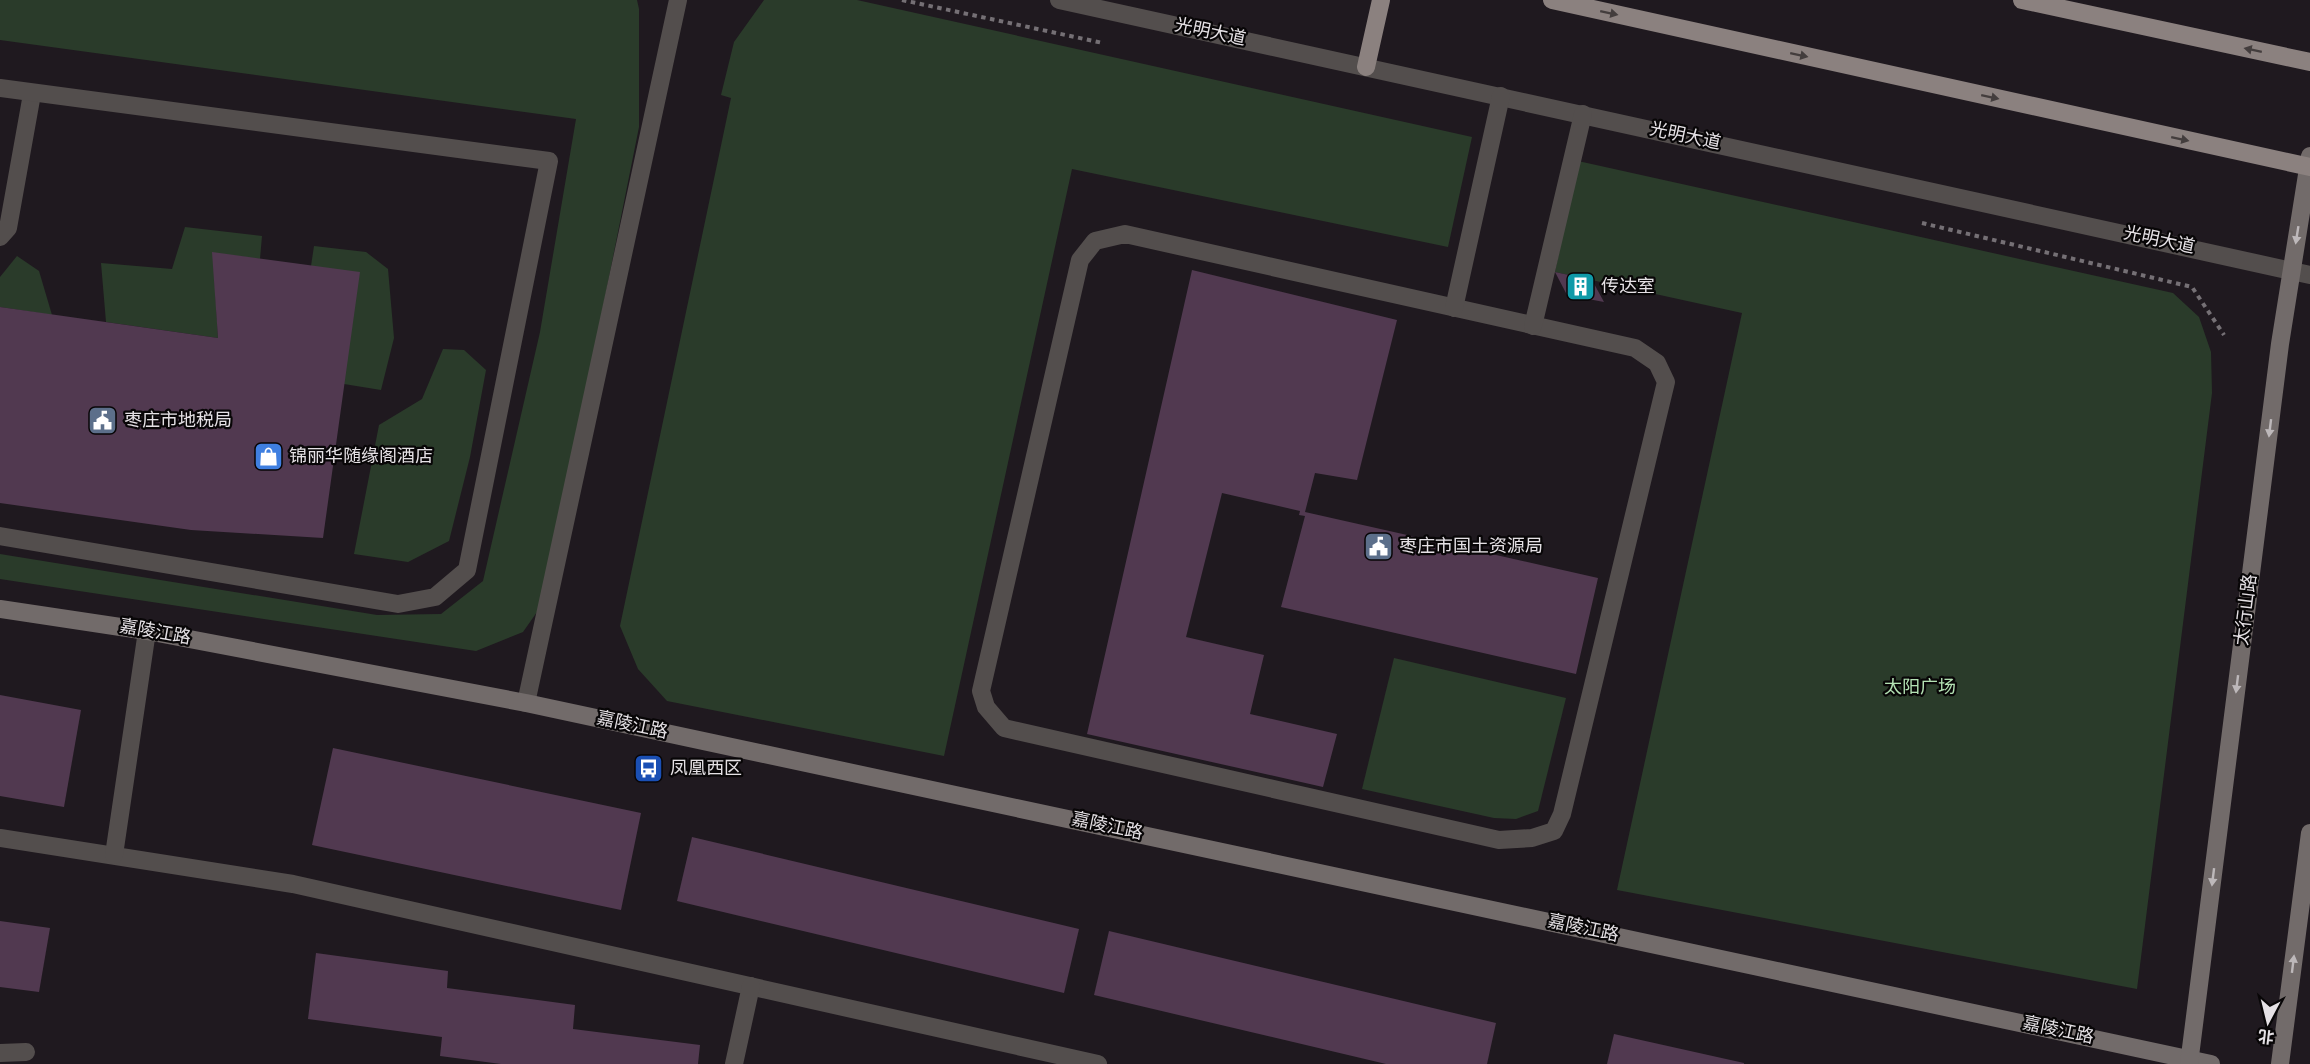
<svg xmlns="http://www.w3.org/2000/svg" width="2310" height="1064" font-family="Overpass,'Noto Sans SC',sans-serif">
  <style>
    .green { fill: #2a3b2a }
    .building { fill: #513950 }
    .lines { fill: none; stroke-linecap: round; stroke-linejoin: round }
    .path { stroke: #757075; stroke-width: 4; stroke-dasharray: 4.5 4.5; stroke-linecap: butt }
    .lane { stroke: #534e4d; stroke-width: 18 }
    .street { stroke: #534e4d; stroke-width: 18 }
    .secondary { stroke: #726b6a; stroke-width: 18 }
    .primary { stroke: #8b817f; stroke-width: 18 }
    .oneway { fill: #433d3d }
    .oneway2 { fill: #bdb8ba }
    .labels { text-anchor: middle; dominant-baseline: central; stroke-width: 4.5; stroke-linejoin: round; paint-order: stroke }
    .street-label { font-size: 18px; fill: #e5e1e5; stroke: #080607 }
    .poi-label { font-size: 18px; fill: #e5e1e5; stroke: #080607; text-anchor: start }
    .park-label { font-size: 18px; fill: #b4e2b4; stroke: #080607 }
  </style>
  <rect width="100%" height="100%" fill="#1f191f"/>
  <g class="green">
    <path d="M0,0H637L639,9V127L544,602L523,632L476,651L0,579V554L377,615L441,614L483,581L540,332L576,119L0,40Z"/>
    <path d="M764,0H857L1472,137L1448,247L1072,169L944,756L667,701L638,669L620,626L731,98L721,95L734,42Z"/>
    <path d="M1578,161L2173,293L2199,317L2211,352L2212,393L2137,989L1617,890L1742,313L1555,272Z"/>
    <path d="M185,227L262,236L260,259L213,253L218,338L106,322L101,263L172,269Z"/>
    <path d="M314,246L366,252L388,269L394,338L381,390L344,384L311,266Z"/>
    <path d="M17,256L39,271L52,315L0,307V277Z"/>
    <path d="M443,349L464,350L486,370L470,457L449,541L408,562L354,554L379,425L422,399Z"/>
    <path d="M1394,658L1566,698L1538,811L1516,819L1494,818L1362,789Z"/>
  </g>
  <g class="building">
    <path d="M212,252L360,272L323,538L191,530L0,503V307L218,338Z"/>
    <path d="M1192,270L1397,320L1357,480L1315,473L1305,512L1598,578L1576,674L1281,607L1305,516L1299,515L1300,511L1222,493L1186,637L1264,655L1250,714L1337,734L1323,787L1087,734Z"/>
    <path d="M1555,272L1592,280L1604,302L1567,295Z"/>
    <path d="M0,695L81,710L64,807L0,796Z"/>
    <path d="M333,748L641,813L621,910L312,845Z"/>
    <path d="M692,837L1079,929L1064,993L677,901Z"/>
    <path d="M0,921L50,928L39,992L0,987Z"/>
    <path d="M1109,931L1496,1023L1487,1064H1386L1094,995Z"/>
    <path d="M316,953L448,971L447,988L575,1005L573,1029L700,1045L698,1064H501L440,1056L442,1037L308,1019Z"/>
    <path d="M1614,1034L1744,1063V1064H1607Z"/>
  </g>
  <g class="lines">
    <g class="path">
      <path d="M902,0L1103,43"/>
      <path d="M1922,223L2192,287L2224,335"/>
    </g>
    <path class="lane" d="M0,237L8,228L32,94"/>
    <g class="street">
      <path d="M1059,0L2310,275"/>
      <path d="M0,88L549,161L467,570L435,597L398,604L0,536"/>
      <path d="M1125,234L1635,348L1657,363L1666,382L1562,814L1554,831L1532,838L1499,840L1004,728L986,707L981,691L1080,260L1095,241Z"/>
      <path d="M1454,308L1501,96"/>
      <path d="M1533,326L1583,114"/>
      <path d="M526,703L678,0"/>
      <path d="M0,838L293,884L1098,1064"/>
      <path d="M114,855L147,631"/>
      <path d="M0,1053L26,1052"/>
      <path d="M734,1064L751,986"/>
    </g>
    <g class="secondary">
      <path d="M0,609L147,631L526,703L2211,1064"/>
      <path d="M2189,1064L2280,344L2310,156"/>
      <path d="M2280,1064L2310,833"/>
    </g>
    <g class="primary">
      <path d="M1552,0L2310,167"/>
      <path d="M2022,0L2310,62"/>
      <path d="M1366,67L1381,0"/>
    </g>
  </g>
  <defs><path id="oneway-solid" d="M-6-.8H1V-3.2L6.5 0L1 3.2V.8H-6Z" transform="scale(1.5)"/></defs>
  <g class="oneway">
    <use href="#oneway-solid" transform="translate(1609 13) rotate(12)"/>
    <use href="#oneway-solid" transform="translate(2253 50) rotate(-168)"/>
    <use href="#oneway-solid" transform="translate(1799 55) rotate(12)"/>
    <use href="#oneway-solid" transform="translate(1990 97) rotate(12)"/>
    <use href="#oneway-solid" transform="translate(2180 139) rotate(12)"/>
  </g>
  <g class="oneway2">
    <use href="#oneway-solid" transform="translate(2297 235) rotate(99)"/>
    <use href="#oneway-solid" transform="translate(2270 428) rotate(97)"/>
    <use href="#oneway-solid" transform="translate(2237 684) rotate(97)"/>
    <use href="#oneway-solid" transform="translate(2213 877) rotate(97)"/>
    <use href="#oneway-solid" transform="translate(2293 964) rotate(-83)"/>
  </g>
  <defs>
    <symbol id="building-square" viewBox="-11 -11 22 22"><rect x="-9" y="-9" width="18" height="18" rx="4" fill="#0f9aa8" stroke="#080607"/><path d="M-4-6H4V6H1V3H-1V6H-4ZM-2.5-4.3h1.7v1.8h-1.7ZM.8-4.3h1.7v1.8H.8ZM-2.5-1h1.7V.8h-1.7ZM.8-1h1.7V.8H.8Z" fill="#fff"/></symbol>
    <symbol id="civic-square" viewBox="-11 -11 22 22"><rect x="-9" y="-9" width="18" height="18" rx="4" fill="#5c6f8a" stroke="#080607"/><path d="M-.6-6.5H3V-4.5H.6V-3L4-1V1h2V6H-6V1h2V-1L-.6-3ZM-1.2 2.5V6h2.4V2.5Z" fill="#fff"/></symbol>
    <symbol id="shop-square" viewBox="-11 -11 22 22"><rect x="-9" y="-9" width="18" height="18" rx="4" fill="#3f7fe0" stroke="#080607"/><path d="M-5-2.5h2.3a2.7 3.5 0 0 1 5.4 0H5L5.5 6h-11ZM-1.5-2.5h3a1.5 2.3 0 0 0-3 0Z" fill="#fff"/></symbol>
    <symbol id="bus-square" viewBox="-11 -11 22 22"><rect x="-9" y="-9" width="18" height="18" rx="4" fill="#1a4fb4" stroke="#080607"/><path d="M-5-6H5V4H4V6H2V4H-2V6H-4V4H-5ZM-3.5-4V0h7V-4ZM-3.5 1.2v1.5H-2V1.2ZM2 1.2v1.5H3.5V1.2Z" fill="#fff"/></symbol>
  </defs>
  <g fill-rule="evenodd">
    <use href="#building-square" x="1564" y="270" width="33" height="33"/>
    <use href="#civic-square" x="86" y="404" width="33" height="33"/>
    <use href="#shop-square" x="252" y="440" width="33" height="33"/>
    <use href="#civic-square" x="1362" y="530" width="33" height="33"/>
    <use href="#bus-square" x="632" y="752" width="33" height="33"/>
  </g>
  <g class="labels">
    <g class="street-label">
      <text transform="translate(1210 33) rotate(12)">光明大道</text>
      <text transform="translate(1685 137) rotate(12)">光明大道</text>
      <text transform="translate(2159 241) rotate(12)">光明大道</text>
      <text transform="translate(2247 610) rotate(-83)">太行山路</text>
      <text transform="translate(155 633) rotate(10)">嘉陵江路</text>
      <text transform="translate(632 726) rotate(12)">嘉陵江路</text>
      <text transform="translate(1107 827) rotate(12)">嘉陵江路</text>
      <text transform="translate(1583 929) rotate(12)">嘉陵江路</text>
      <text transform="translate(2058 1031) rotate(12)">嘉陵江路</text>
    </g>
    <g class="poi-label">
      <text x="1601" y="287">传达室</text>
      <text x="124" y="421">枣庄市地税局</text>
      <text x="289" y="457">锦丽华随缘阁酒店</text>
      <text x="1399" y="547">枣庄市国土资源局</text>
      <text x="670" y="769">凤凰西区</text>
    </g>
    <g class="park-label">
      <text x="1920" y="688">太阳广场</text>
    </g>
  </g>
  <g transform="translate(2268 1022) rotate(187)" stroke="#080607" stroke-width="4.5" paint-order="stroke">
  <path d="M0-4.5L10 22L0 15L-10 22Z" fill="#e5e1e5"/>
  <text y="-9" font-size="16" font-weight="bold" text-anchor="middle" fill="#e5e1e5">北</text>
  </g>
</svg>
